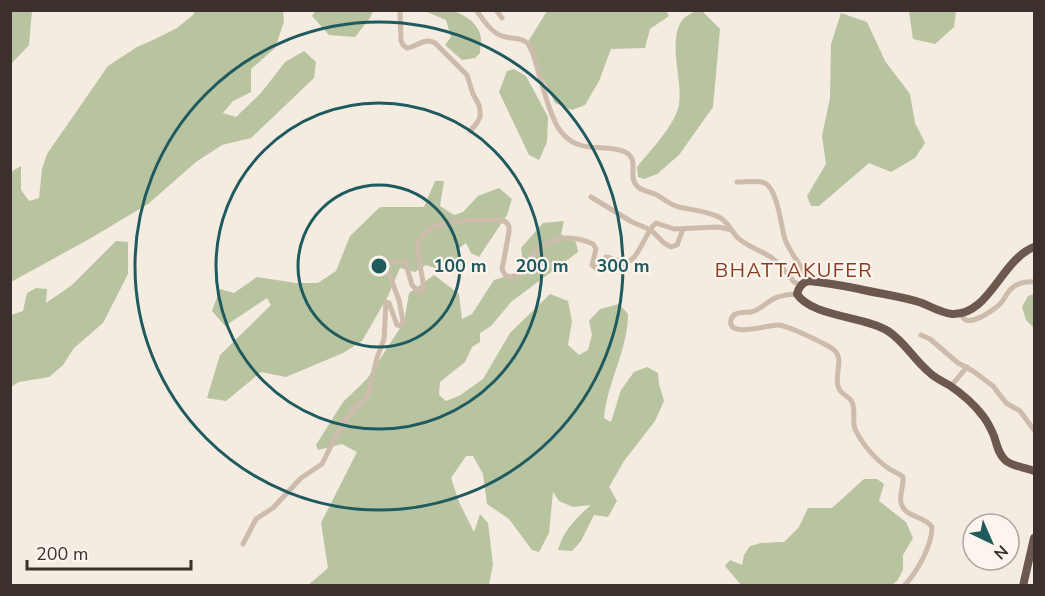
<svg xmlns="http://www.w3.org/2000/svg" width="1045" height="596" font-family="'Nunito Sans',sans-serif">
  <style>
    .green { fill: #b8c4a0 }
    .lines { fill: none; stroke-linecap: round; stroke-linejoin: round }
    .minor { stroke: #cdbbac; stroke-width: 5 }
    .trunk { stroke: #6c584f; stroke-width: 8 }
    .ring { fill: none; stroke: #1f5a5e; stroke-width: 3 }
    .labels { text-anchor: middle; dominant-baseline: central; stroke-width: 4.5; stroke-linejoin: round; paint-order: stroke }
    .quarter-label { font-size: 20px; letter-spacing: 1.5px; fill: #8c3b22; stroke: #fbf5ee }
    .centre { fill: #1f5a5e; stroke: #fbf5ee; stroke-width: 3 }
    .ring-label { font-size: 18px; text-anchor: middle; font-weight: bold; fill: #1f5a5e; stroke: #fbf5ee; stroke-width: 4.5; stroke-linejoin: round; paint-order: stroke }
  </style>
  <rect width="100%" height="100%" fill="#f4ebe1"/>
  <g class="green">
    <path d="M11,10L32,11L29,45L11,64Z"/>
    <path d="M316,10H373V11L370,18L355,37L329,35L312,16Z"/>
    <path d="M449,10C463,13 479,23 481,38C481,43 480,48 480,53L475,58L462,60L445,45L451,37L446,20L427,12L430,11Z"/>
    <path d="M666,10L669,16L650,29L645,48L611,49L599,81L585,105L572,110L555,103L526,45L547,11Z"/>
    <path d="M195,11H283L284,22L275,48L251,69V92L233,101L223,113L236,117L261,93L285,62L304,51L316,62L314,78L251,138L222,145L196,162L148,204L91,238L11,282V172L21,166V190L29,201L39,198L42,169L47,154L108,66L137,47L153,40L177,28L193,15Z"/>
    <path d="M695,11H702L720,29L713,107L679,155L657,174L644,179L638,177L637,167C650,151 675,125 679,105C683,81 668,43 681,22C684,17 690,14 695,11Z"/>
    <path d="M909,11H956L954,27L935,44L913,39Z"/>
    <path d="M841,13L867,22L885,61L910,94L915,123L925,143L915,158L891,172L869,163L819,206H811L807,196L826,164L822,136L830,98L831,44Z"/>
    <path d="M514,69L526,76L548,117L547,142L539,160L529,155L499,92L507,71Z"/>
    <path d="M435,181H444L440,206L454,215L463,212L478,196L499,188L512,199L507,215L479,257L471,253L466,243L458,249V260L443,271L426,265L415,272L400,268L388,296L362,341L343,353L286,377L261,372L226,401L207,398L220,355L271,305L267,298L225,326L212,311L220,289L234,293L257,277L296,283H318L336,271L350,236L380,207H424Z"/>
    <path d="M564,221L561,234L576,242L578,252L511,302L491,326L480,333V342L472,347L465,362L440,382L439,395L446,401L459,396L483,379L510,333L550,294L568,301L572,321L568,345L579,355L588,350L592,335L589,321L600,309L619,304L628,314C628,350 607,383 604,418L611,422L621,390L634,372L647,367L658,373L659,384L664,401L655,421L624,461L609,487L617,501L608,517L594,515L581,541L572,551L558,550C563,531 576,518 591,505L573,507L559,501L553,492L549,533L539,552L532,550L509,519L487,504L483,474L473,456H466L451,478L459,502L474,532L480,514L488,523L493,564L489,585L307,586L328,568L321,523L357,452L342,444L318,450L316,445L343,402L367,379L404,322L409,293L434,275L459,294L462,319L472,314L494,280L524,271L521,248L543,223Z"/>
    <path d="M116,241L128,242V274L103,323L74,348L63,365L49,377L19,382L11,387V315L23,311L27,293L36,288L47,289L46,303L72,285Z"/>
    <path d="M1034,294V328L1026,320L1022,307L1028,296Z"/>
    <path d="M864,479H877L884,484L879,501L906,522L913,538L903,555V570L897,581L892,585H741L725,566L730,560L742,565L744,555L750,546L761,543L784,542L799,527L808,508H832Z"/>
  </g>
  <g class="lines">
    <g class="minor">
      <path d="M400,10L401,41L403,45L407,48C418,47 423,37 435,43L467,75L473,94L479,105L480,111V117L477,123L470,131"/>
      <path d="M476,10C482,18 488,28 496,33C508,42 520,33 531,47C537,66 542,85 548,104C551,112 554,122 559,129C564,136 572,143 580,145C594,150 612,145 625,152C641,160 626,177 638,187C643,191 649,192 655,194C663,198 670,205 679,207C692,210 707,211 719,217C727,221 731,230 737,237C747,247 761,250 772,258C781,264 787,274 794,282L798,284L803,283"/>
      <path d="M496,10L502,18"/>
      <path d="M737,182C745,182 758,180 765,183C777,189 781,224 784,236C788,252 802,264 808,281"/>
      <path d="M591,197L632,222L651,230L664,243L671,247L677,245L683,229"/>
      <path d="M797,294C790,294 784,295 778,297C768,300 762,309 751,312C744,313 733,311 731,320C727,339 770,324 779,325C791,327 819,341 830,347C848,357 832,375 839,389C842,395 849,396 852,402C856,411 852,421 855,429C862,444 875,459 888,468C893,472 899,473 903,477C904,486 899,495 901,503C905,518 924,515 932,527C932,546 917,572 904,586"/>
      <path d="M962,313C963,332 994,310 1000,304C1005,299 1007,292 1012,288C1018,283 1027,281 1034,282"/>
      <path d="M921,335L930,339L958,363L973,371L993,386L1006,403L1020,411L1034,430"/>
      <path d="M951,386L967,367"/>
      <path d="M243,544L256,519L273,508L301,478L322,464L342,424L354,409L368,395L377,358L384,339L386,302L389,303L397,325L400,326L403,322L399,300L386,266L394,261H405L412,285L419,292L423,291L424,288L417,247C421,221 463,220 483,220C490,220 501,218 507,223C510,226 509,228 509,232L503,264L502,269L505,275L511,277L519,275C524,269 526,261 532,255C549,236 571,234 593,244L596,249L592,265L596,268L599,267L606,257C612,258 618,262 624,262C638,264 645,231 656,223L674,229L718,227L732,230"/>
    </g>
    <g class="trunk">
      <path d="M1034,247C1001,260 989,316 952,314C942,313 931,307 922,303C901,296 880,294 859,289C845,286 832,284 818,282C815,282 812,281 809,281C802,282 798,289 797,294C812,317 864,316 888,331C905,342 914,360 930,373C935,378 942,381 949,385C961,393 974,404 983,416C987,421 991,429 994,436C997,445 998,453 1005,460C1012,467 1026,467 1034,471"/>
      <path d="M1023,586L1034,538"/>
    </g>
  </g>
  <g class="ring">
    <circle cx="379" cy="266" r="81"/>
    <circle cx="379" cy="266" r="163"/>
    <circle cx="379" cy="266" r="244"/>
  </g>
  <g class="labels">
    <g class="quarter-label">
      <text x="794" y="270">BHATTAKUFER</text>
    </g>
  </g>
  <circle cx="379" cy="266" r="9" class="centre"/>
  <g class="ring-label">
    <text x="460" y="272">100 m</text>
    <text x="542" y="272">200 m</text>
    <text x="623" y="272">300 m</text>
  </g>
  <rect width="1045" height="596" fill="none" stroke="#3b302b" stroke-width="24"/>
  <g transform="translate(991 542) rotate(136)"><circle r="28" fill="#fbf5ee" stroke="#aea6a0" stroke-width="1.5"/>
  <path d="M0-4.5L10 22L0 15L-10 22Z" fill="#1f5a5e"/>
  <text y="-9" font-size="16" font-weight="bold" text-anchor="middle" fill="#3b302b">N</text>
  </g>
  <path d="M27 560v9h164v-9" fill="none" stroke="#3b302b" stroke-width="3"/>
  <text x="36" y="560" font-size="18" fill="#3b302b" stroke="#fbf5ee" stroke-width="4.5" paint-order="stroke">200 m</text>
</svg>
